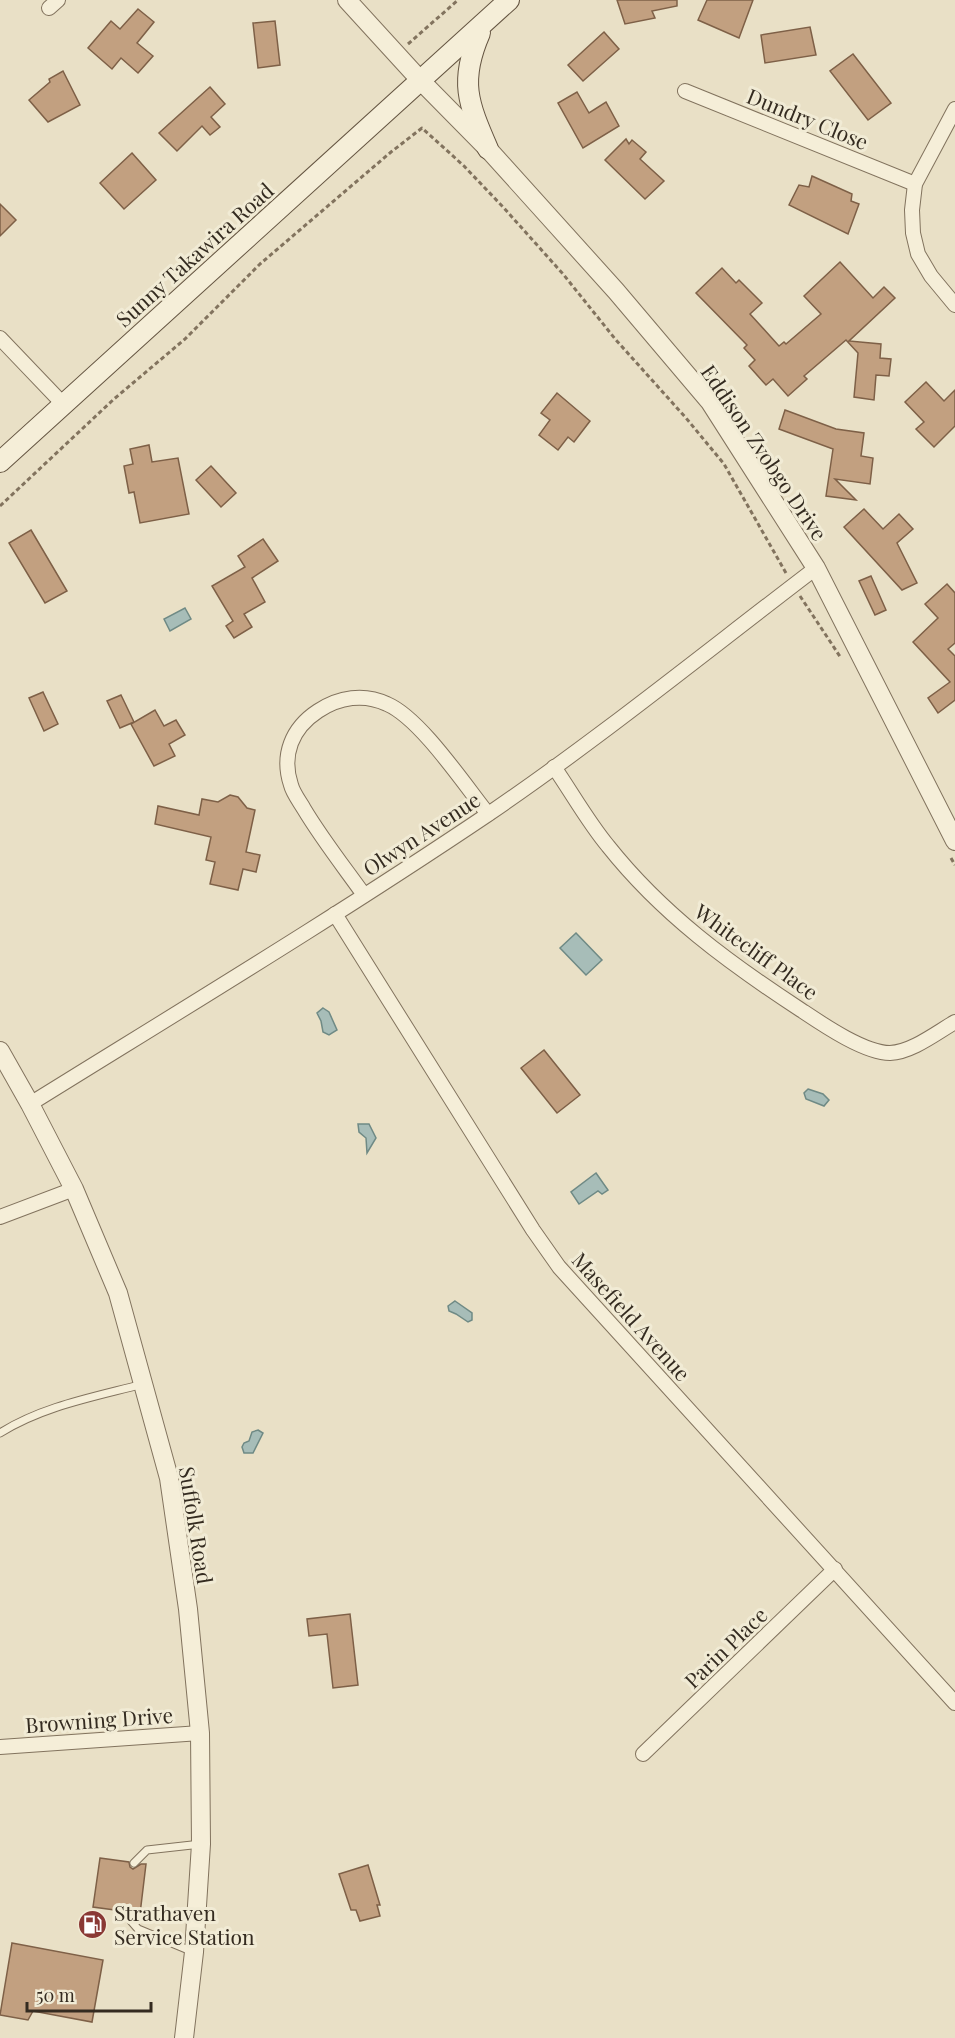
<svg xmlns="http://www.w3.org/2000/svg" width="955" height="2038" font-family="'Playfair Display',serif">
  <style>
    .water { fill: #a7bdb8; stroke: #6f8a85; stroke-width: 1.5 }
    .building { fill: #c2a080; stroke: #7e6047; stroke-width: 1.5 }
    .lines { fill: none; stroke-linecap: round; stroke-linejoin: round }
    .service-casing { stroke: #82735e; stroke-width: 9 }
    .minor-casing { stroke: #82735e; stroke-width: 16 }
    .tertiary-casing { stroke: #82735e; stroke-width: 20 }
    .secondary-casing { stroke: #645441; stroke-width: 22 }
    .path { stroke: #82735e; stroke-width: 3; stroke-dasharray: 4.5 3; stroke-linecap: butt }
    .service { stroke: #f5eed8; stroke-width: 7 }
    .minor { stroke: #f5eed8; stroke-width: 14 }
    .tertiary { stroke: #f5eed8; stroke-width: 18 }
    .secondary { stroke: #f5eed8; stroke-width: 20 }
    .labels { text-anchor: middle; dominant-baseline: central; stroke-width: 6; stroke-linejoin: round; paint-order: stroke }
    .street-label { font-size: 21px; fill: #342b20; stroke: #f1ebd5 }
    .poi-label { font-size: 21px; fill: #342b20; stroke: #f1ebd5; text-anchor: start }
  </style>
  <rect width="100%" height="100%" fill="#e9e0c6"/>
  <g class="water">
    <path d="M185,608L191,619L170,631L164,619Z"/>
    <path d="M576,933L602,960L586,975L560,948Z"/>
    <path d="M323,1008L329,1012L337,1030L329,1035L323,1032L321,1021L317,1013Z"/>
    <path d="M808,1089L823,1094L829,1100L824,1106L806,1099L804,1093Z"/>
    <path d="M358,1124H369L376,1138L367,1153L366,1138L359,1132Z"/>
    <path d="M596,1173L608,1190L602,1194L598,1191L579,1204L571,1192Z"/>
    <path d="M455,1301L472,1313V1320L468,1322L456,1314L449,1311L448,1306Z"/>
    <path d="M258,1430L263,1433L253,1453H244L242,1447L244,1443L249,1441L252,1432Z"/>
  </g>
  <g class="building">
    <path d="M617,0H677V6L652,11L655,18L625,24Z"/>
    <path d="M707,0H753L739,38L698,20Z"/>
    <path d="M138,9L154,22L137,43L153,56L138,73L121,58L112,69L88,48L111,21L120,29Z"/>
    <path d="M275,21L280,65L258,68L253,23Z"/>
    <path d="M810,27L816,55L765,63L761,35Z"/>
    <path d="M604,32L619,49L583,81L568,65Z"/>
    <path d="M853,54L891,103L868,120L830,71Z"/>
    <path d="M63,71L80,105L48,122L29,100L50,82L49,79Z"/>
    <path d="M210,87L225,104L211,117L220,127L210,135L202,126L177,151L159,133Z"/>
    <path d="M577,92L589,113L606,102L619,126L583,148L558,103Z"/>
    <path d="M626,139L629,144L632,140L646,152L640,159L664,181L645,199L605,160Z"/>
    <path d="M132,153L156,180L124,209L100,183Z"/>
    <path d="M812,176L852,194L851,201L859,204L848,234L789,205L799,185L809,187Z"/>
    <path d="M0,204L16,220L0,236Z"/>
    <path d="M840,262L873,298L884,287L895,298L849,341L881,344L880,358L891,359L889,376L876,375L874,400L854,397L858,353L846,340L804,376L807,379L788,396L773,379L766,385L749,366L755,360L744,348L747,345L696,293L722,268L736,283L739,280L762,303L750,314L779,346L784,342L786,344L821,314L804,296Z"/>
    <path d="M926,382L944,401L955,390V426L934,447L916,429L924,422L905,402Z"/>
    <path d="M557,393L590,421L574,442L568,437L558,450L539,435L550,420L541,413Z"/>
    <path d="M785,410L836,429L864,433L861,456L873,458L870,484L835,479L856,500L826,496L833,449L779,429Z"/>
    <path d="M149,445L152,462L178,458L189,514L140,523L134,492L129,493L124,466L133,464L130,449Z"/>
    <path d="M211,466L236,493L221,507L196,480Z"/>
    <path d="M864,509L883,529L899,514L913,529L897,543L917,583L902,590L844,527Z"/>
    <path d="M31,530L67,591L45,603L9,543Z"/>
    <path d="M263,539L278,561L252,578L265,602L244,614L252,627L234,638L226,626L233,621L212,586L245,567L238,556Z"/>
    <path d="M871,576L886,610L875,615L859,581Z"/>
    <path d="M947,584L955,593V643L948,649L955,656V700L938,713L928,698L950,682L913,642L938,618L925,604Z"/>
    <path d="M43,692L58,724L44,731L29,698Z"/>
    <path d="M121,695L134,722L120,728L107,701Z"/>
    <path d="M155,710L164,726L176,720L185,735L169,744L175,756L154,766L131,724Z"/>
    <path d="M230,795L238,797L247,808L255,810L246,852L260,855L256,872L243,869L238,890L210,884L215,862L206,860L211,837L155,824L158,806L199,815L202,799L218,802Z"/>
    <path d="M544,1050L580,1095L557,1113L521,1068Z"/>
    <path d="M350,1614L358,1685L333,1688L327,1634L309,1636L307,1619Z"/>
    <path d="M100,1858L129,1862L130,1867L133,1869L141,1864H146L140,1914L134,1913L128,1907H124L122,1911L93,1907Z"/>
    <path d="M368,1865L380,1905H377L380,1916L360,1921L356,1910H351L339,1874Z"/>
    <path d="M12,1943L103,1960L92,2022L33,2011L28,2020L0,2015Z"/>
  </g>
  <g class="lines">
    <defs>
      <g id="service">
        <path d="M0,1433C43,1406 94,1397 143,1384"/>
        <path d="M134,1863L147,1850L201,1844"/>
        <path d="M127,1912L131,1921L138,1929L191,1951"/>
      </g>
      <g id="minor">
        <path d="M49,8L58,0"/>
        <path d="M685,91L915,184"/>
        <path d="M955,109L915,184L912,210L913,233L918,254L931,276L955,305"/>
        <path d="M0,338L64,405"/>
        <path d="M554,767C572,793 588,822 608,846C662,914 729,963 801,1010C822,1024 864,1053 890,1053C912,1052 936,1033 955,1022"/>
        <path d="M364,895C344,867 322,839 304,809C300,802 293,793 291,785C281,755 292,728 318,711C339,697 364,693 387,704C420,718 464,784 488,814"/>
        <path d="M335,914L533,1230L559,1267L955,1703"/>
        <path d="M30,1104C183,1009 337,916 487,815C600,738 707,651 816,568"/>
        <path d="M0,1217L74,1189"/>
        <path d="M0,1747L200,1733"/>
        <path d="M643,1754L835,1569"/>
      </g>
      <g id="tertiary">
        <path d="M347,0L421,81L488,149L616,291L710,402L816,568L955,841"/>
        <path d="M0,1051L30,1104L74,1189L118,1293L169,1478L188,1609L200,1733L201,1844L194,1952L184,2038"/>
      </g>
      <g id="secondary">
        <path d="M480,33C459,81 468,103 488,149"/>
        <path d="M0,462L509,0"/>
      </g>
    </defs>
    <use href="#service" class="service-casing"/>
    <use href="#minor" class="minor-casing"/>
    <use href="#tertiary" class="tertiary-casing"/>
    <use href="#secondary" class="secondary-casing"/>
    <g class="path">
      <path d="M408,44L458,0"/>
      <path d="M0,506L114,399L185,339L260,264L391,152L422,128L464,166L503,207L563,274L616,340L686,418L724,464L786,573"/>
      <path d="M800,596L841,658"/>
      <path d="M951,858L955,865"/>
    </g>
    <use href="#service" class="service"/>
    <use href="#minor" class="minor"/>
    <use href="#tertiary" class="tertiary"/>
    <use href="#secondary" class="secondary"/>
  </g>
  <defs>
    <symbol id="fuel-disc" viewBox="-11 -11 22 22"><circle r="9.5" fill="#8a3935" stroke="#f1ebd5"/><path d="M-5.5-6h7V0h2V4h1.3V-2.5L3-4.5l.8-.8L6-3V5H2.5V1h-1V6h-7ZM-4.2-4.7v3.2H.2V-4.7Z" fill="#fff"/></symbol>
  </defs>
  <g fill-rule="evenodd">
    <use href="#fuel-disc" x="76" y="1908" width="33" height="33"/>
  </g>
  <g class="labels">
    <g class="street-label">
      <text transform="translate(808 118) rotate(22)">Dundry Close</text>
      <text transform="translate(194 254) rotate(-42)">Sunny Takawira Road</text>
      <text transform="translate(765 452) rotate(56)">Eddison Zvobgo Drive</text>
      <text transform="translate(421 833) rotate(-33)">Olwyn Avenue</text>
      <text transform="translate(757 951) rotate(36)">Whitecliff Place</text>
      <text transform="translate(632 1316) rotate(48)">Masefield Avenue</text>
      <text transform="translate(197 1525) rotate(81)">Suffolk Road</text>
      <text transform="translate(725 1647) rotate(-44)">Parin Place</text>
      <text transform="translate(99 1719) rotate(-4)">Browning Drive</text>
    </g>
    <g class="poi-label">
      <text x="114" y="1912">Strathaven<tspan x="114" dy="24">Service Station</tspan></text>
    </g>
  </g>
  <path d="M27 2002v9h124v-9" fill="none" stroke="#342b20" stroke-width="3"/>
  <text x="36" y="2002" font-size="18" fill="#342b20" stroke="#f1ebd5" stroke-width="4.5" paint-order="stroke">50 m</text>
</svg>
